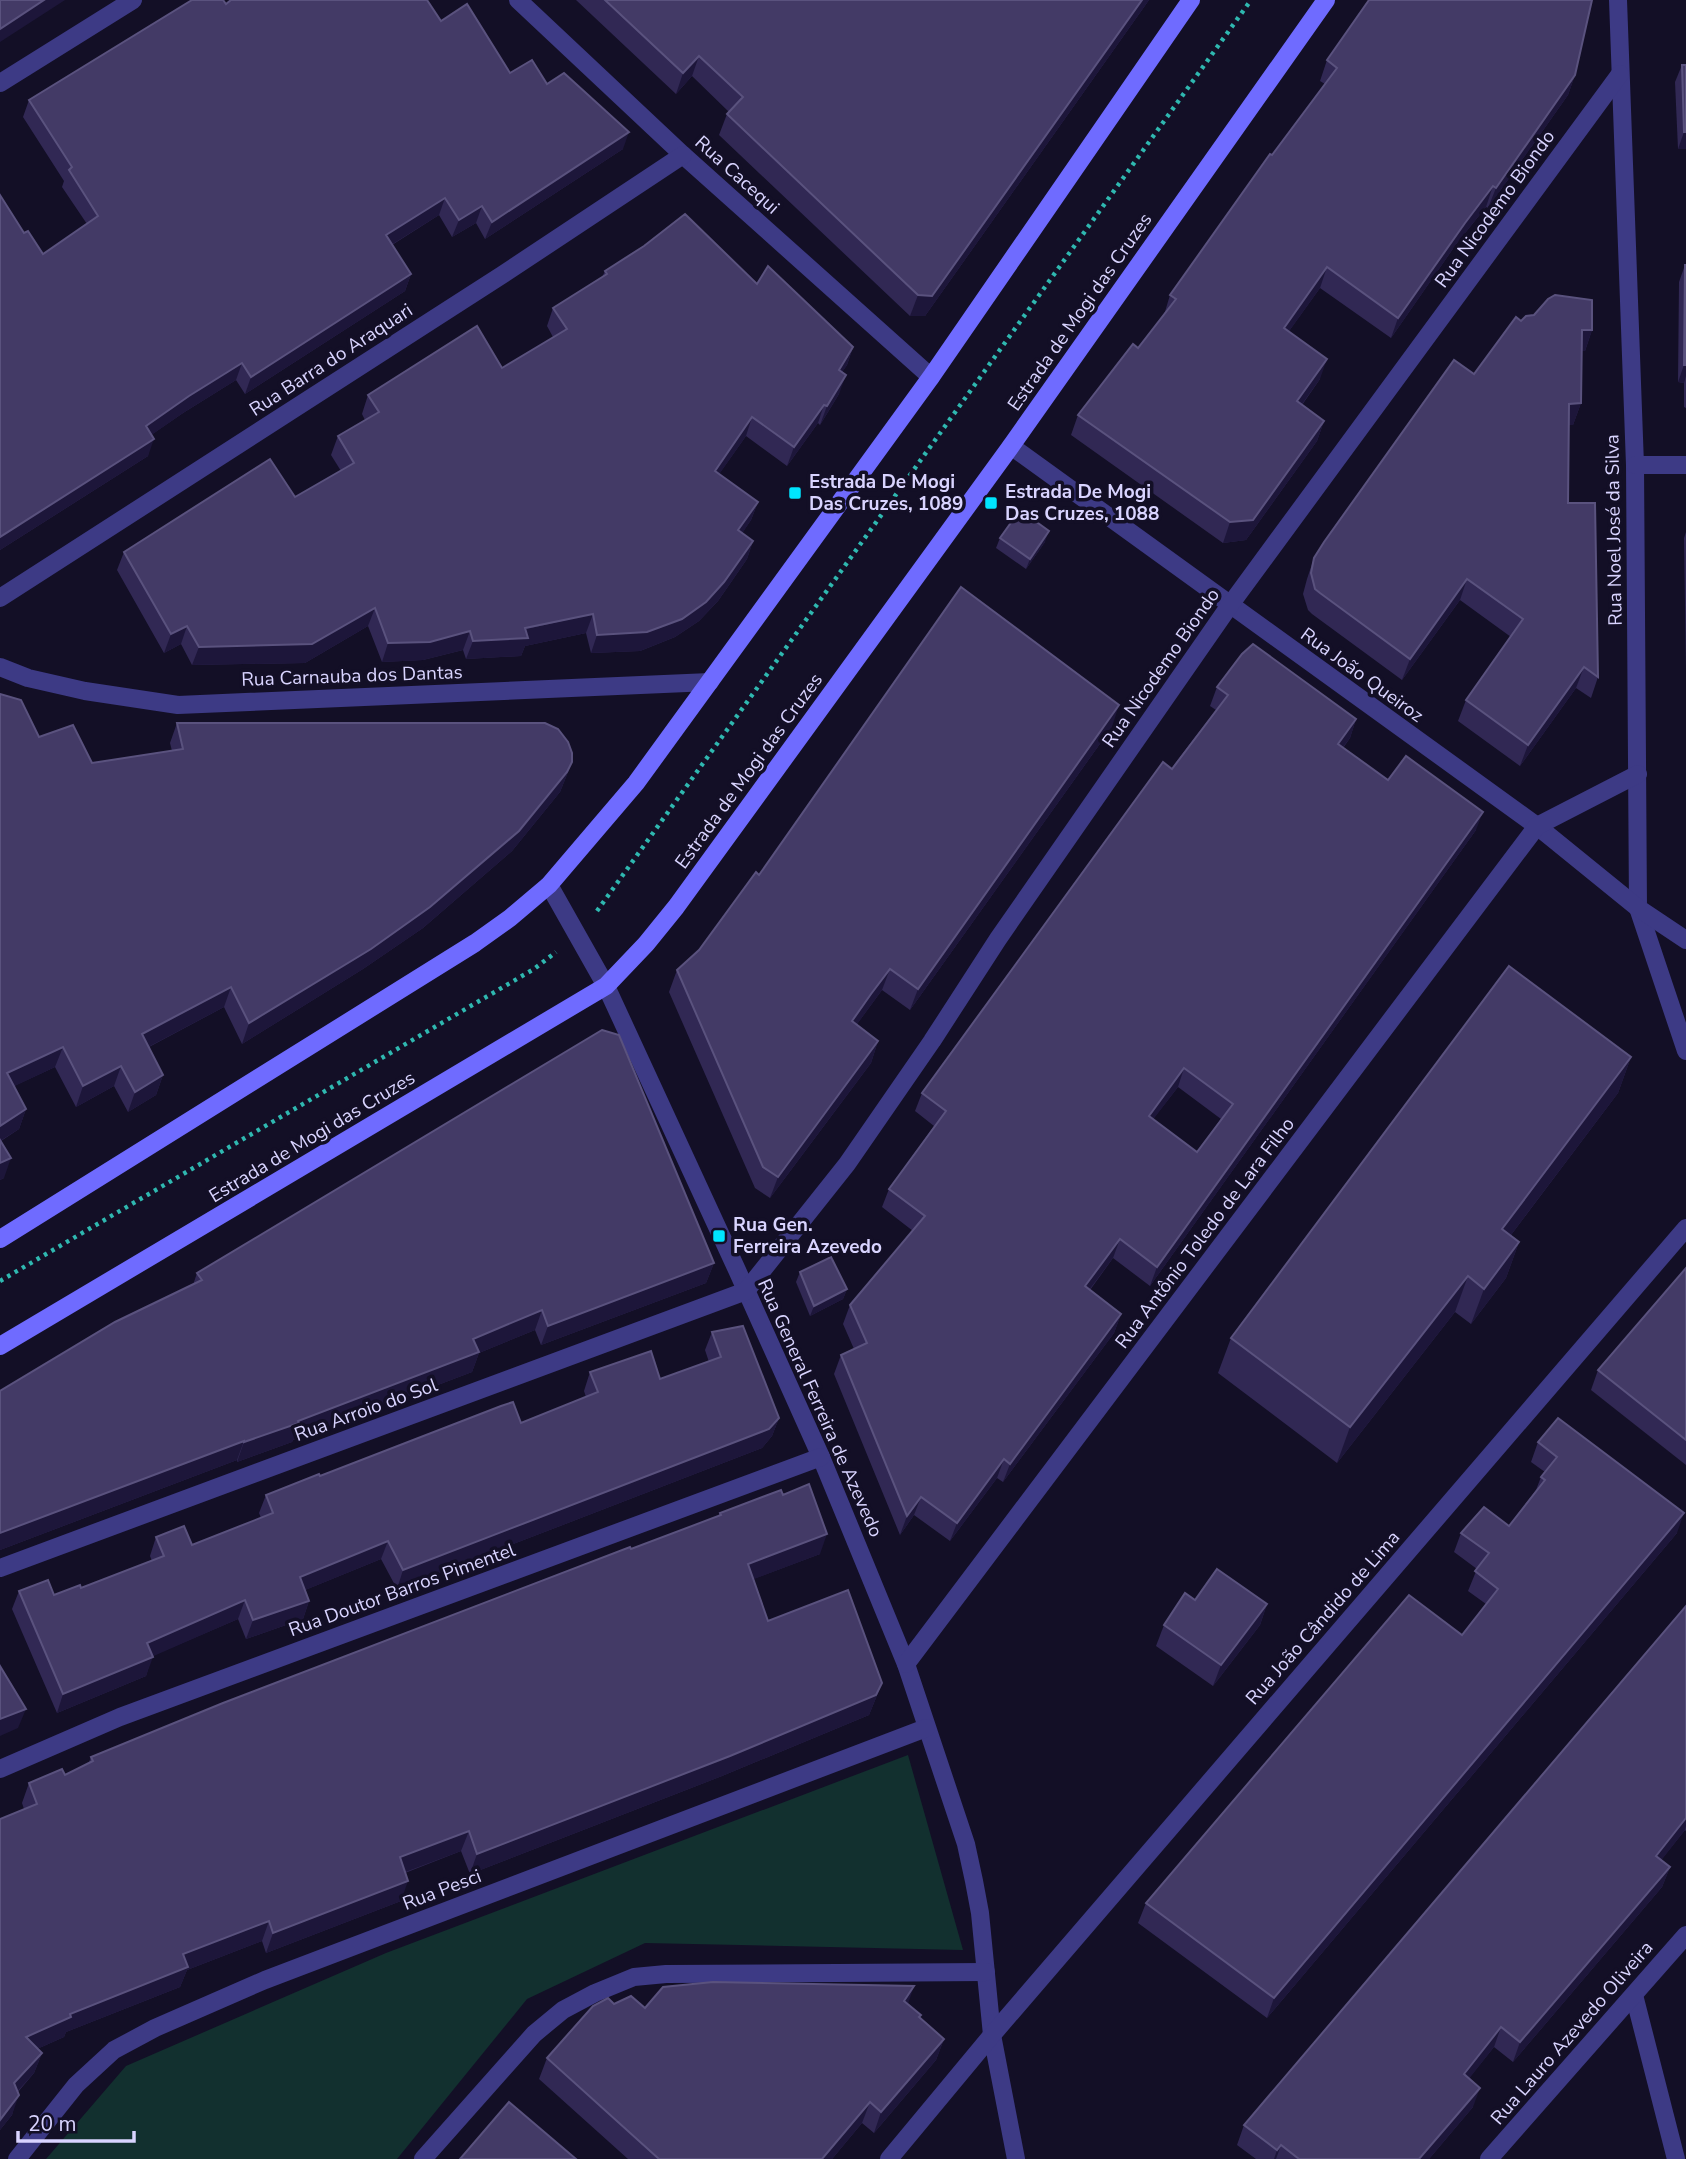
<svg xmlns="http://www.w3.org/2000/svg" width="1686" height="2159" font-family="'Nunito Sans',sans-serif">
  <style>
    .green { fill: #12302f }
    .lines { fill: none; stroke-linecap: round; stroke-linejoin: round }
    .path { stroke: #2fb8b0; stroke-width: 4.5; stroke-dasharray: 3.5 5; stroke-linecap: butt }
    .street { stroke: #3d3a85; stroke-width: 18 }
    .secondary { stroke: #6f6bff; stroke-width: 18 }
    .wall { fill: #312854; fill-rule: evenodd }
    .shaded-wall { fill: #1d163a }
    .building { fill: #433a66; stroke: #5a527e; stroke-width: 2; fill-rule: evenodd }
    .poi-dot { fill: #00e5ff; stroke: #130f26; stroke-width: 2.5 }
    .labels { text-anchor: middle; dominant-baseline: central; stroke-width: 7; stroke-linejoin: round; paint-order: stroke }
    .street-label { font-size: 19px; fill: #d9d4ff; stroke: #130f26 }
    .poi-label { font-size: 19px; font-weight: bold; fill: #d9d4ff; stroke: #130f26; text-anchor: start }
  </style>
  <rect width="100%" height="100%" fill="#130f26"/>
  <path class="green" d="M908,1755L963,1950L645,1943L527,1999L397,2159H46L126,2066L386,1953Z"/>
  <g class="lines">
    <g class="path">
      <path d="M597,911L1251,0"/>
      <path d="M0,1281L534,969L556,952"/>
    </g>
    <g class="street">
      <path d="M518,0L683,155L931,377"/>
      <path d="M1618,0L1635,465L1638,908L1686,1051"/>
      <path d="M0,83L133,0"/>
      <path d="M1011,446L1537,826L1638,908L1686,940"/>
      <path d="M1635,465H1686"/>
      <path d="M0,598L502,275L683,155"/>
      <path d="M0,667L28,678L85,691L178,705L710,682"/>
      <path d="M549,885L606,986L737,1270L821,1457L906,1664L966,1844L974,1881L980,1913L992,2035L1016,2159"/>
      <path d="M0,1568L746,1291L847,1164L932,1041L998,939L1230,605L1620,74"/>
      <path d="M906,1664L1537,826L1638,774"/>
      <path d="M0,1769L120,1717L821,1457"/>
      <path d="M1634,1995L1676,2159"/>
      <path d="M17,2159L76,2085L114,2050L155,2028L265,1980L926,1728"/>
      <path d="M423,2159L534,2034L563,2010L595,1993L634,1977L666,1974L986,1972"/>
      <path d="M889,2159L992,2035L1686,1228"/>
      <path d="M1489,2159L1686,1935"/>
    </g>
    <g class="secondary">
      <path d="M0,1239L475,943L510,918L549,885L636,783L931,377L1191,0"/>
      <path d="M0,1346L606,986L646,944L676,907L1011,446L1326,0"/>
    </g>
  </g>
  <g class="wall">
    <path d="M576,0H1149L925,316H910L719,135L727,114L729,112L692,76L676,94Z"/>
    <path d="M226,4L441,21L510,73L547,84L623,149L485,239L476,223L452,237L439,215L392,245L411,274L405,291L245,394L236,380L183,413L151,435L148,456L0,550V195L24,233L43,254L87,224L62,187L64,181L23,117L29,100Z"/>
    <path d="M1327,60L1575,75L1568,95L1488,208L1486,207L1457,243L1391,338L1320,288L1289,331L1320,379L1302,405L1324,421L1317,441L1246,540L1223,543L1071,435L1078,415L1138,348L1164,315L1170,295L1325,84L1320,81Z"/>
    <path d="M1682,65L1686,149H1678L1675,82Z"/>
    <path d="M1685,265H1686V408L1684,407V383L1678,382L1679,282Z"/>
    <path d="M605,271L757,284L853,347L847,365L842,372L839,394L820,425L818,423L787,466L746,436L719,474L758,502L751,520L742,533L753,541L747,559L718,601L699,621L675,637L640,651L591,653L586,633L525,646L521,656L466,659L463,650L423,660L382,662L368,626L305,663L192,665L181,644L164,653L117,570L124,552L295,497L341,471L331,455L338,436L365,420L362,414L368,395L502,368L553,337L547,326L553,308L602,277Z"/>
    <path d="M1521,321L1592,330L1585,351H1582L1581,403L1573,425H1569L1568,503L1598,677L1591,698L1576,688L1520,766L1458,721L1466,700L1511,637L1460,600L1402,680L1312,614L1308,610L1303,594L1307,579L1314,558Z"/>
    <path d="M1686,532V671L1684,538Z"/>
    <path d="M1000,538L1045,542L1026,569L996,548Z"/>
    <path d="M1217,687L1356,719L1350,738L1343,748L1388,780L1476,830L1150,1286L1113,1258L1090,1290L1121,1314L1114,1333L1003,1482L997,1478L950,1541L914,1515L900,1535L834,1374L841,1355L854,1349L843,1324L850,1305L913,1231L882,1207L889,1189L934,1126L915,1111L922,1093L1216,710L1210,706ZM1178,1087L1221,1119L1197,1152L1153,1119Z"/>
    <path d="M0,694L39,737L92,763L172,751L170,743L177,723L572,762L560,792L512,851L423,928L363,969L242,1044L224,1007L149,1047L163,1075L156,1095L128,1112L114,1086L76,1107L55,1067L14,1086L26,1109L19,1129L1,1141L4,1178L0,1180Z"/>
    <path d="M1112,727L910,1010L882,990L857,1024L878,1041L871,1063L770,1198L755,1188L669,992L677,970L699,950L759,875Z"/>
    <path d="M1631,1057L1618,1093L1511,1235L1519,1242L1506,1278L1471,1324L1455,1312L1337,1463L1218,1373L1231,1338Z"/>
    <path d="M714,1263L706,1283L541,1345L535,1330L479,1353L472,1372L293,1440L292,1442L237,1462V1460L0,1550V1391L193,1285L197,1273Z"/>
    <path d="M1686,1268V1465L1591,1390L1598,1370Z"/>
    <path d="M800,1272L847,1289L843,1299L810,1316L796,1282Z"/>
    <path d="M712,1332L779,1418L772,1436L762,1448L397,1589L381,1559L305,1590L309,1601L303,1619L246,1639L238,1619L152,1656L146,1676L57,1713L12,1609L19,1591L54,1595L81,1588L152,1561L150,1556L156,1537L192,1545L261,1518L259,1513L266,1495L320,1476L521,1423L586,1397L584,1391L590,1372L660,1379L709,1362L705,1350Z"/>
    <path d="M1538,1442L1677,1533L1267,2018L1138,1923L1146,1903L1462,1635L1486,1604L1468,1591L1477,1569L1454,1552L1461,1533L1509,1526L1536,1490L1541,1477L1545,1472L1531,1462Z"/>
    <path d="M783,1495L820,1554L753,1579L768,1621L882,1683L869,1715L722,1776L470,1874L461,1851L405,1873L401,1901L266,1953L262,1941L187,1970L180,1987L66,2032L64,2037L37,2049L42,2053L34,2073L18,2092L12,2115L0,2130V1819L24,1809L22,1803L29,1783L65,1775L89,1762L91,1757L718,1516L720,1513Z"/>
    <path d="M1195,1600L1267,1604L1260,1625L1213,1686L1156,1646L1164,1625Z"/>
    <path d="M1686,1606V1831L1685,1830L1661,1860L1670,1867L1662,1887L1513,2062L1494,2047L1469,2078L1473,2107L1429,2159H1256L1237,2145L1244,2125Z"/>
    <path d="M614,2004L645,2008L908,2004L920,2018L944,2039L936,2060L874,2133L862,2123L832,2159H628L539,2079L547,2058Z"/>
  </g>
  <g class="shaded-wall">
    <path d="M44,0H65L0,42V29Z"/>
    <path d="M1142,0H1149L925,316H910L918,295Z"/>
    <path d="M699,56L692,76L676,94L683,73Z"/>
    <path d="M1575,75L1568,95L1488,208L1496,188Z"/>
    <path d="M629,132L623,149L485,239L492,222Z"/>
    <path d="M1684,132H1686V149H1678Z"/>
    <path d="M1493,186L1486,207L1457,243L1391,338L1398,318L1465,223Z"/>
    <path d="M445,198L439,215L380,252L386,235Z"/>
    <path d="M482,206L476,223L452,237L459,220Z"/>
    <path d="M1327,267L1320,288L1277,348L1284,328Z"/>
    <path d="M411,274L405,291L245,394L251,377Z"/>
    <path d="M1582,330H1592L1585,351H1574Z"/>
    <path d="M853,347L847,365L832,388L839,370Z"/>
    <path d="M1327,359L1320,379L1290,421L1297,401Z"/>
    <path d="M242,363L236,380L183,413L140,443L146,426L189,396Z"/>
    <path d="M1684,365H1686V376L1684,383L1678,382Z"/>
    <path d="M846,375L839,394L820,425L827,406Z"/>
    <path d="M1581,403L1573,425H1561L1569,404Z"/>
    <path d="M824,405L818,423L787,466L794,447Z"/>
    <path d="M752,417L746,436L708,490L715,471Z"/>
    <path d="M1324,421L1317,441L1246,540L1223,543L1230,522Z"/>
    <path d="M154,439L148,456L0,550V537Z"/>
    <path d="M758,502L751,520L732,549L738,530Z"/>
    <path d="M1049,531L1045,542L1026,569L1030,559Z"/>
    <path d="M753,541L747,559L718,601L699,621L675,637L640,651L591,653L597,635Z"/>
    <path d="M1467,579L1460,600L1402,680L1410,659Z"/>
    <path d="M375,608L368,626L305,663L192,665L199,647Z"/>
    <path d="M593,614L586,633L525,646L521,656L466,659L473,641Z"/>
    <path d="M187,626L181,644L164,653L171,634Z"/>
    <path d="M470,631L463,650L423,660L382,662L388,643Z"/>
    <path d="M1584,667L1576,688L1520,766L1528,745Z"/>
    <path d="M1119,705L1112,727L910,1010L918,989Z"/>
    <path d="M1356,719L1350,738L1331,763L1338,744Z"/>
    <path d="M572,762L560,792L512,851L423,928L363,969L242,1044L249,1023Z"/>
    <path d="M1483,812L1476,830L1150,1286L1157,1267Z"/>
    <path d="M890,969L882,990L844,1042L852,1021Z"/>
    <path d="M231,987L224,1007L135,1054L142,1034Z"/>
    <path d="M878,1041L871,1063L770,1198L778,1177Z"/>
    <path d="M63,1047L55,1067L0,1093L7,1073Z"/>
    <path d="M1631,1057L1618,1093L1489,1264L1502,1229Z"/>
    <path d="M121,1066L114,1086L76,1107L83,1086Z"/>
    <path d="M1184,1068L1178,1087L1142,1134L1149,1116Z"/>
    <path d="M163,1075L156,1095L128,1112L135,1092Z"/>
    <path d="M26,1109L19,1129L0,1141V1126Z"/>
    <path d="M11,1158L4,1178L0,1180V1163Z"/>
    <path d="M1120,1239L1113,1258L1078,1305L1085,1286Z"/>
    <path d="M1519,1242L1506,1278L1471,1324L1484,1289Z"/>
    <path d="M714,1263L706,1283L541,1345L548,1326Z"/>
    <path d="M1468,1276L1455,1312L1337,1463L1350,1427Z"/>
    <path d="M847,1289L843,1299L810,1316L814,1306Z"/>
    <path d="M542,1310L535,1330L479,1353L472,1372L293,1440L292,1442L237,1462L244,1442L298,1421L473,1339Z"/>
    <path d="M1121,1314L1114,1333L1003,1482L1010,1464Z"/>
    <path d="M779,1418L772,1436L762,1448L397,1589L403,1570Z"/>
    <path d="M244,1441L237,1460L0,1550V1533Z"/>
    <path d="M1004,1459L997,1478L950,1541L957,1523Z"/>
    <path d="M921,1497L914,1515L900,1535L907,1516Z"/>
    <path d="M1684,1513L1677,1533L1267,2018L1274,1998Z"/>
    <path d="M827,1534L820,1554L741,1584L748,1564Z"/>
    <path d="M388,1541L381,1559L293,1595L300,1577Z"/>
    <path d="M245,1600L238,1619L140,1662L147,1643Z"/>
    <path d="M309,1601L303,1619L246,1639L253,1620Z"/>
    <path d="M1267,1604L1260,1625L1213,1686L1221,1665Z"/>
    <path d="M153,1657L146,1676L57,1713L63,1694Z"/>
    <path d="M882,1683L869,1715L722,1776L470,1874L477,1854Z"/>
    <path d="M26,1709L18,1728L0,1736V1719Z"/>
    <path d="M1686,1818V1826L1685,1830L1649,1876L1656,1856Z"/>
    <path d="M469,1831L461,1851L392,1877L400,1857Z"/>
    <path d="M1670,1867L1662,1887L1513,2062L1520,2042Z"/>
    <path d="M408,1881L401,1901L266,1953L273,1933Z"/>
    <path d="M269,1921L262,1941L187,1970L180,1987L66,2032L64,2037L19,2057L26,2037L183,1954Z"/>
    <path d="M914,1986L907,2007L904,2001Z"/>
    <path d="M1501,2027L1494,2047L1457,2094L1464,2074Z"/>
    <path d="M944,2039L936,2060L874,2133L881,2112Z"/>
    <path d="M42,2053L34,2073L7,2103L14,2083Z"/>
    <path d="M1480,2088L1473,2107L1429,2159H1419Z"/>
    <path d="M19,2095L12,2115L0,2130V2120Z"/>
    <path d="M870,2102L862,2123L832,2159H822Z"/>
    <path d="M1281,2145L1276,2159H1274L1277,2150Z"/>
  </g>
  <g class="building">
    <path d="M0,0H44L0,29Z"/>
    <path d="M192,0H223L226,4L231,0H427L441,21L467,4L510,73L532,60L547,84L564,73L629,132L492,222L482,206L459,220L445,198L386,235L411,274L251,377L242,363L189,396L146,426L154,439L0,537V195L24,233L28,231L43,254L98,216L69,170L72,167L29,100Z"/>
    <path d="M605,0H1142L932,296L918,295L727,114L743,97L699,56L683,73Z"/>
    <path d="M1369,0H1592L1575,75L1496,188L1493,186L1465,223L1398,318L1327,267L1284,328L1327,359L1297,401L1324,421L1253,520L1230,522L1078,415L1133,344L1138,348L1176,299L1170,295L1270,154L1272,155L1337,68L1327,60Z"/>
    <path d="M1682,65H1686V132H1684Z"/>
    <path d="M685,214L757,284L768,266L853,347L839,370L846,375L827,406L824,405L794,447L752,417L715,471L758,502L738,530L753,541L724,582L706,602L682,619L647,632L597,635L593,614L525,628L528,638L473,641L470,631L430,642L388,643L375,608L312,644L199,647L187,626L171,634L124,552L270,459L295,497L354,463L338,436L379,412L368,395L477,326L502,368L567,329L553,308L607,274L605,271L644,246Z"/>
    <path d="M1685,265H1686V365H1684Z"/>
    <path d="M1555,295L1592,300V330H1582L1581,403L1569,404L1568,503H1595L1598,677L1584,667L1528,745L1466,700L1523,619L1467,579L1410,659L1320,593L1315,589L1311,573L1314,558L1324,542L1454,360L1474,374L1516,317L1521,321L1526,316L1534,315L1548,299Z"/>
    <path d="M1020,510L1049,531L1030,559L1000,538Z"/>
    <path d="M961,587L1119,705L918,989L890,969L871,994L852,1021L878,1041L778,1177L763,1167L677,970L699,950L756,872L759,875Z"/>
    <path d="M1253,644L1356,719L1338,744L1388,780L1406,756L1483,812L1157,1267L1120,1239L1085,1286L1121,1314L1010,1464L1004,1459L957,1523L921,1497L907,1516L841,1355L867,1343L850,1305L925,1216L889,1189L946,1111L922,1093L1163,762L1172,769L1228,695L1217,687L1242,654ZM1184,1068L1233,1104L1197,1152L1149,1116Z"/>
    <path d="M0,694L21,700L39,737L73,725L92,763L183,749L177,723H545L558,729L568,742L572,753V762L567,772L519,831L430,907L371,949L249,1023L231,987L142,1034L163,1075L135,1092L121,1066L83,1086L63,1047L7,1073L26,1109L0,1126Z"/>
    <path d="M1509,966L1631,1057L1502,1229L1519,1242L1484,1289L1468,1276L1350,1427L1231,1338Z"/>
    <path d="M602,1030L619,1035L714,1263L548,1326L542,1310L473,1339L479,1352L298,1421L299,1423L244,1442V1441L0,1533V1391L115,1322L202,1280L197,1273Z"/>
    <path d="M0,1140L11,1158L0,1163Z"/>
    <path d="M831,1257L847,1289L814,1306L800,1272Z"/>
    <path d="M1686,1268V1440L1598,1370Z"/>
    <path d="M743,1326L779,1418L769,1429L403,1570L388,1541L300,1577L309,1601L253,1620L245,1600L147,1643L153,1657L63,1694L19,1591L48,1580L54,1595L80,1585L81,1588L164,1556L156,1537L184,1526L192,1545L273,1513L266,1495L319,1474L320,1476L501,1406L513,1402L521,1423L598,1392L590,1372L651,1351L660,1379L721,1357L712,1332Z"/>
    <path d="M1558,1418L1684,1513L1274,1998L1146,1903L1409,1595L1462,1635L1498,1589L1475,1571L1489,1553L1461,1533L1484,1507L1509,1526L1545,1480L1541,1477L1557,1457L1538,1442Z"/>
    <path d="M809,1484L827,1534L748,1564L768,1621L848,1590L882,1683L876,1695L730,1756L477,1854L469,1831L400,1857L408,1881L273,1933L269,1921L183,1954L188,1967L70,2014L71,2017L26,2037L42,2053L14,2083L19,2095L0,2120V1819L37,1804L29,1783L62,1769L65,1775L93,1761L91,1757L223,1703L630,1547L631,1549L721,1515L720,1513L781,1490L783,1495Z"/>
    <path d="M1217,1569L1267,1604L1221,1665L1164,1625L1185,1593L1195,1600Z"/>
    <path d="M1686,1606V1818L1656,1856L1670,1867L1520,2042L1501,2027L1464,2074L1480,2088L1419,2159H1299L1281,2145L1277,2150L1244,2125Z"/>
    <path d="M0,1666L26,1709L0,1719Z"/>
    <path d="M713,1982L914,1986L904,2001L921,2015L919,2017L944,2039L881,2112L870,2102L822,2159H659L547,2058L593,2006L608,1998L614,2004L631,1996L645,2008L663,1987Z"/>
    <path d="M509,2102L576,2159H460Z"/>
  </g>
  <g class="poi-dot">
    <rect x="788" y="486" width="14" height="14" rx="3.5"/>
    <rect x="984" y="496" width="14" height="14" rx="3.5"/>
    <rect x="712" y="1229" width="14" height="14" rx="3.5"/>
  </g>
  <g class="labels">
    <g class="street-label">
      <text transform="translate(737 175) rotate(42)">Rua Cacequi</text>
      <text transform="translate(1495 209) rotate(-54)">Rua Nicodemo Biondo</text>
      <text transform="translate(1080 312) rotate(-55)">Estrada de Mogi das Cruzes</text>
      <text transform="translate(331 360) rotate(-33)">Rua Barra do Araquari</text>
      <text transform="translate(1614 530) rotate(-91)">Rua Noel José da Silva</text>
      <text transform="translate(1161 668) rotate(-55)">Rua Nicodemo Biondo</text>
      <text transform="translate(1362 675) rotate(36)">Rua João Queiroz</text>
      <text transform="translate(352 676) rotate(-2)">Rua Carnauba dos Dantas</text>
      <text transform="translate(749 771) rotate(-54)">Estrada de Mogi das Cruzes</text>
      <text transform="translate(312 1137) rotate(-31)">Estrada de Mogi das Cruzes</text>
      <text transform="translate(1205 1233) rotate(-53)">Rua Antônio Toledo de Lara Filho</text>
      <text transform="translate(820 1408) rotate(66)">Rua General Ferreira de Azevedo</text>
      <text transform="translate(366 1410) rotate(-20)">Rua Arroio do Sol</text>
      <text transform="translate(402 1590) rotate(-20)">Rua Doutor Barros Pimentel</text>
      <text transform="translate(1323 1618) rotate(-49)">Rua João Cândido de Lima</text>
      <text transform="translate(442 1890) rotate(-21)">Rua Pesci</text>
      <text transform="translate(1572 2033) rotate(-49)">Rua Lauro Azevedo Oliveira</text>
    </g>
    <g class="poi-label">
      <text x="809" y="482">Estrada De Mogi<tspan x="809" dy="22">Das Cruzes, 1089</tspan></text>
      <text x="1005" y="492">Estrada De Mogi<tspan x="1005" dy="22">Das Cruzes, 1088</tspan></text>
      <text x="733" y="1225">Rua Gen.<tspan x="733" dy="22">Ferreira Azevedo</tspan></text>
    </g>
  </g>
  <path d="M18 2131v10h116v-10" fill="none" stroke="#d9d4ff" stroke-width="3.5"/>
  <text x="28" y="2131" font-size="21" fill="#d9d4ff" stroke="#130f26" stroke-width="5" paint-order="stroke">20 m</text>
</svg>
